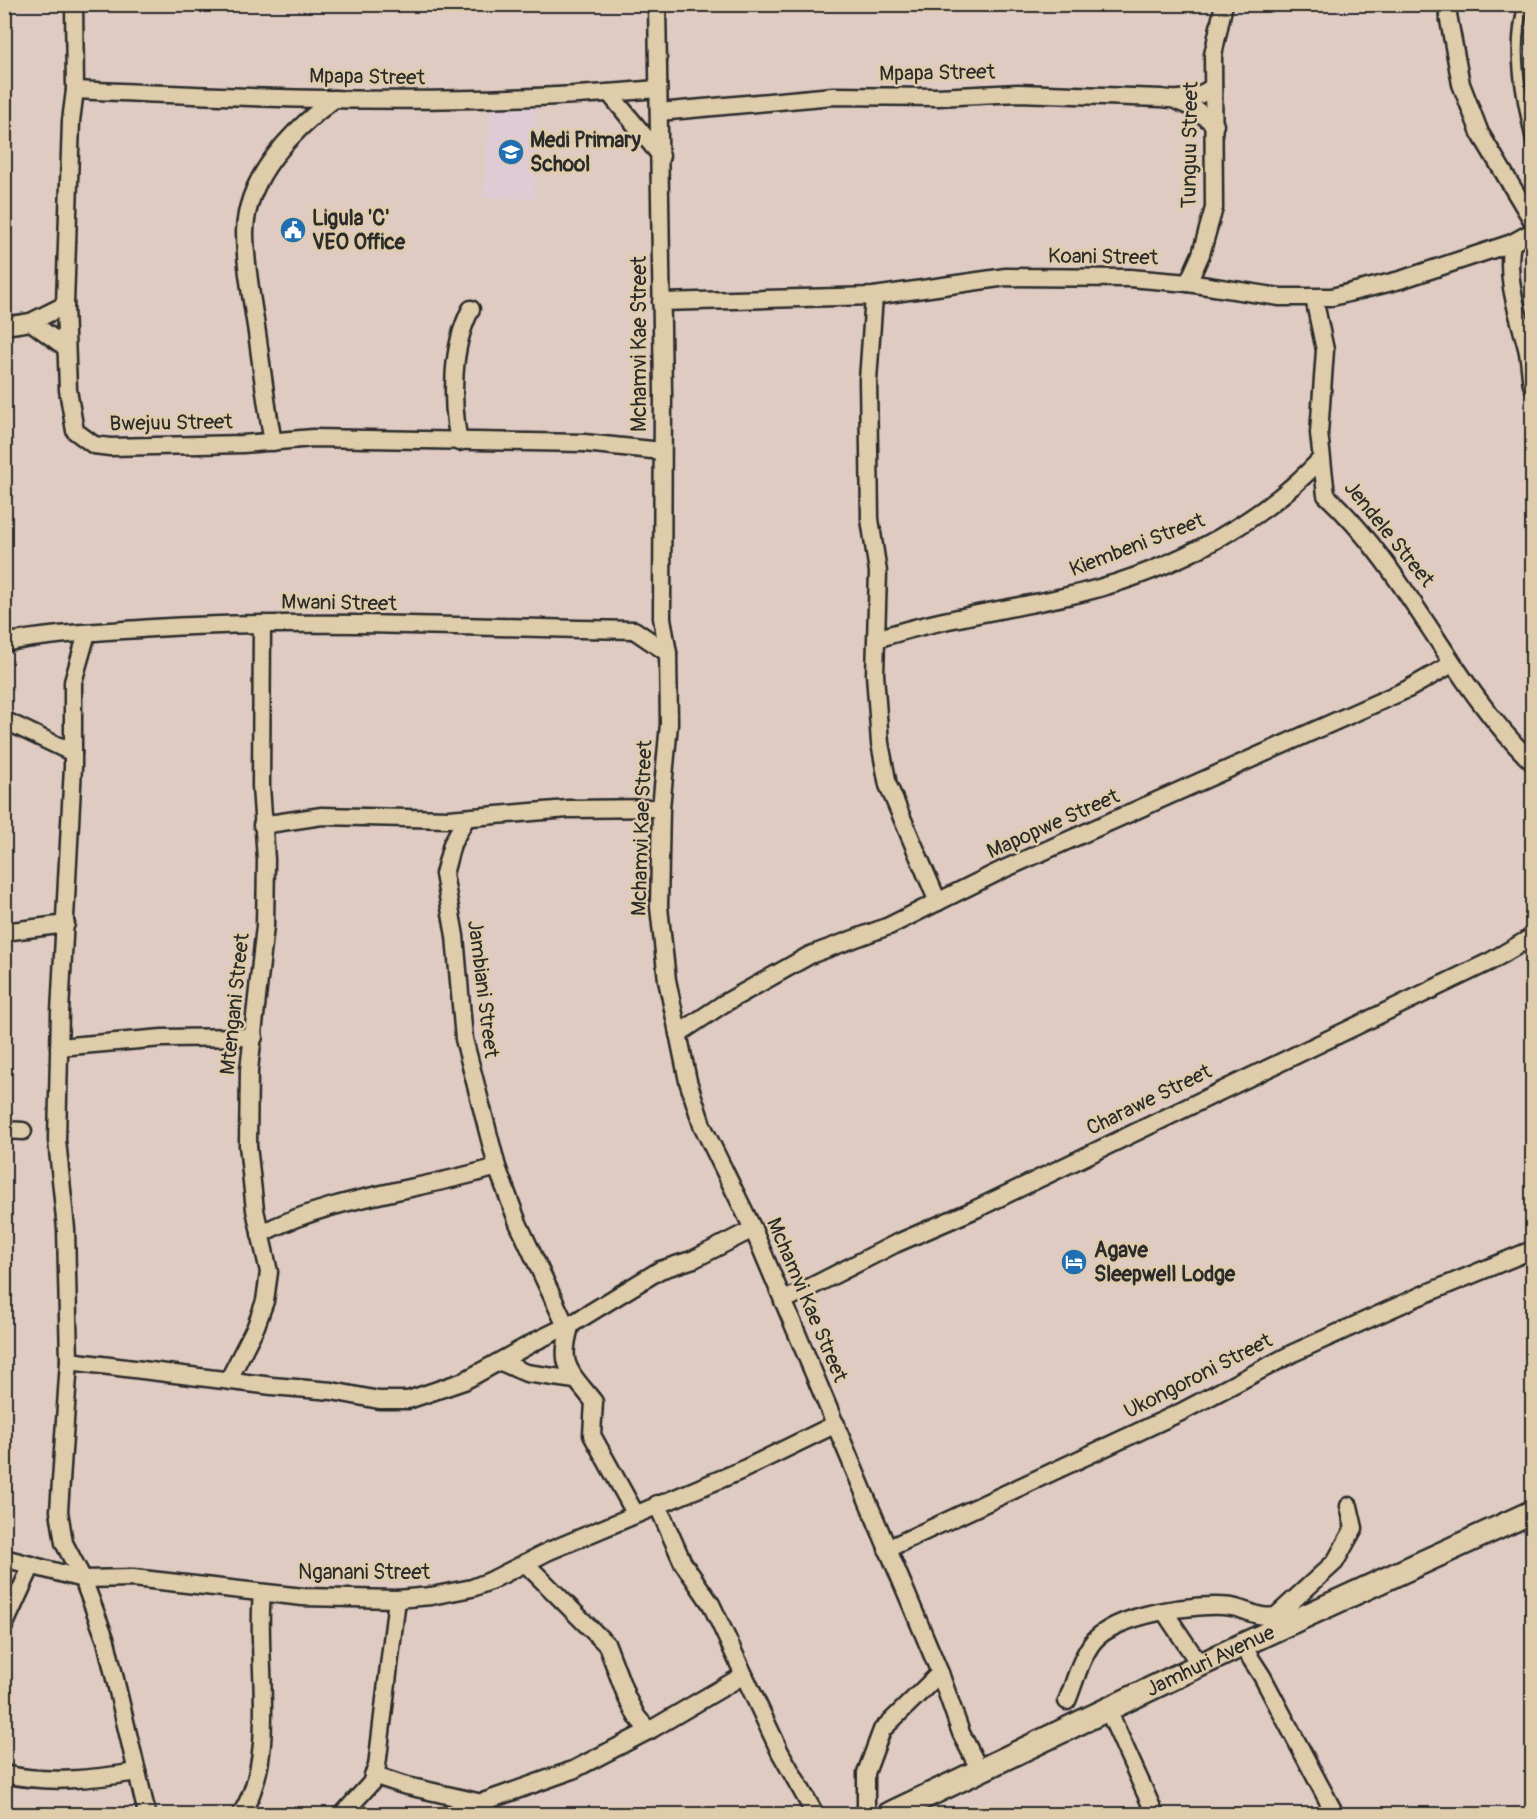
<svg xmlns="http://www.w3.org/2000/svg" width="1537" height="1819" font-family="Pangolin,sans-serif">
  <style>
    .built { fill: #dfcbd3 }
    .lines { fill: none; stroke-linecap: round; stroke-linejoin: round }
    .lane-casing { stroke: #2b2b2b; stroke-width: 13 }
    .street-casing { stroke: #2b2b2b; stroke-width: 21 }
    .secondary-casing { stroke: #2b2b2b; stroke-width: 27 }
    .lane { stroke: #dfccaa; stroke-width: 8 }
    .street { stroke: #dfccaa; stroke-width: 16 }
    .secondary { stroke: #dfccaa; stroke-width: 22 }
    .labels { text-anchor: middle; dominant-baseline: central; stroke-width: 5; stroke-linejoin: round; paint-order: stroke }
    .street-label { font-size: 21px; fill: #2b2b2b; stroke: #dfccaa }
    .poi-label { font-size: 21px; font-weight: bold; fill: #2b2b2b; stroke: #dfccaa; text-anchor: start }
  </style>
  <rect width="100%" height="100%" fill="#dfcbc2"/>
  <filter id="ink" filterUnits="userSpaceOnUse"><feTurbulence type="fractalNoise" baseFrequency=".0167" numOctaves="2"/><feDisplacementMap in="SourceGraphic" scale="12" xChannelSelector="R" yChannelSelector="G"/><feConvolveMatrix kernelMatrix="1 2 1 2 8 2 1 2 1" color-interpolation-filters="sRGB"/></filter>
  <g filter="url(#ink)">
    <path class="built" d="M491,104L537,106L534,200L482,197Z"/>
    <g class="lines">
      <defs>
        <path id="lane" d="M1524,4C1510,50 1522,100 1532,145"/>
        <g id="street">
          <path d="M74,4L75,90L71,121L65,305L68,390L75,431L94,445L110,447L243,444L313,438L584,443L662,451"/>
          <path d="M657,4L663,393L662,618L668,653L669,724L661,808L659,907L667,980L688,1081L702,1125L753,1229L940,1673L961,1733L980,1771"/>
          <path d="M1446,4L1461,84L1480,133L1532,220"/>
          <path d="M75,90C269,99 463,107 657,89"/>
          <path d="M609,93L661,156"/>
          <path d="M1177,101L1194,108L1215,125"/>
          <path d="M659,112L833,96L938,97L1018,93L1161,98C1180,101 1197,99 1213,87"/>
          <path d="M1512,243C1505,279 1518,313 1527,348C1530,360 1530,373 1532,385"/>
          <path d="M1188,283L1201,254L1214,208L1213,55L1224,4"/>
          <path d="M874,296L868,380L870,519L878,572L875,674L880,743L888,785L938,902"/>
          <path d="M1314,298L1325,350L1319,433L1326,495C1410,573 1450,683 1532,762"/>
          <path d="M661,302L874,296L1006,277L1130,278L1188,283L1280,297H1332L1400,280L1512,243L1532,232"/>
          <path d="M31,322L65,347"/>
          <path d="M4,326L31,322L65,305"/>
          <path d="M273,442C266,405 262,369 257,333C252,299 245,266 245,232C246,177 293,130 334,99"/>
          <path d="M459,442C451,401 451,347 471,309"/>
          <path d="M87,633L73,682V767L60,1012L57,1140L66,1229L69,1361L59,1511L64,1543L83,1579L106,1641L147,1814"/>
          <path d="M877,639C937,619 1001,611 1063,597C1157,577 1254,530 1321,459"/>
          <path d="M4,643C53,633 103,632 153,628C313,618 474,628 634,630L668,653"/>
          <path d="M4,720L73,753"/>
          <path d="M466,818L452,844L444,874L455,936L464,1039L497,1167L518,1223L566,1326"/>
          <path d="M262,825L322,816L449,819L568,809L661,808"/>
          <path d="M4,932L66,924"/>
          <path d="M678,1034L723,1004L810,955L889,926L1004,869L1408,689L1452,664"/>
          <path d="M59,1047L162,1038L254,1037"/>
          <path d="M4,1130L23,1131"/>
          <path d="M260,1234C334,1196 418,1191 497,1167"/>
          <path d="M783,1301L895,1244L976,1209L1491,961L1532,937"/>
          <path d="M571,1324C558,1366 569,1370 594,1402L592,1435L635,1513"/>
          <path d="M69,1361L272,1386L332,1391L379,1400H408L464,1381L538,1340L575,1322L660,1270L694,1259L753,1229"/>
          <path d="M501,1362L526,1373L575,1380"/>
          <path d="M229,1379L256,1326L265,1301L269,1272L255,1210L248,1145L249,1070L265,926L266,860L261,786L262,624"/>
          <path d="M657,1504L683,1563L711,1604L780,1752L815,1814"/>
          <path d="M887,1549L1181,1412L1293,1353L1420,1296L1532,1250"/>
          <path d="M4,1558L83,1579L133,1578L303,1597L397,1599L431,1596L472,1588L490,1581L549,1551L740,1471L836,1424"/>
          <path d="M525,1563L607,1645L627,1698L637,1717L649,1731"/>
          <path d="M1164,1611L1200,1665"/>
          <path d="M4,1626L32,1565"/>
          <path d="M1242,1645L1262,1676L1335,1814"/>
          <path d="M1067,1701C1075,1682 1080,1659 1093,1642C1115,1614 1198,1602 1232,1607C1248,1610 1259,1619 1276,1616L1335,1562L1354,1528L1349,1506"/>
          <path d="M1108,1710L1155,1814"/>
          <path d="M4,1774C48,1784 93,1779 137,1772"/>
          <path d="M373,1775L403,1785L482,1803"/>
          <path d="M241,1814C279,1756 255,1660 262,1593"/>
          <path d="M343,1814L371,1783L377,1766L397,1599"/>
          <path d="M449,1814L573,1770L652,1729L744,1675"/>
          <path d="M866,1814V1773L882,1730L940,1673"/>
        </g>
        <g id="secondary">
          <path id="s1" d="M889,1814L1242,1645L1532,1512"/>
        </g>
      </defs>
      <use href="#lane" class="lane-casing"/>
      <use href="#street" class="street-casing"/>
      <use href="#secondary" class="secondary-casing"/>
      <use href="#lane" class="lane"/>
      <use href="#street" class="street"/>
      <use href="#secondary" class="secondary"/>
    </g>
  </g>
  <defs>
    <symbol id="school-disc" viewBox="-11 -11 22 22"><circle r="9.5" fill="#1f6fb2" stroke="#dfccaa"/><path d="M0-5L7-2L0 1L-7-2ZM-4 1L0 2.5L4 1V4Q0 6-4 4Z" fill="#fff"/></symbol>
    <symbol id="civic-disc" viewBox="-11 -11 22 22"><circle r="9.5" fill="#1f6fb2" stroke="#dfccaa"/><path d="M-.6-6.5H3V-4.5H.6V-3L4-1V1h2V6H-6V1h2V-1L-.6-3ZM-1.2 2.5V6h2.4V2.5Z" fill="#fff"/></symbol>
    <symbol id="hotel-disc" viewBox="-11 -11 22 22"><circle r="9.5" fill="#1f6fb2" stroke="#dfccaa"/><path d="M-6-4.5h1.5V1H6V5H4.5V3h-9V5H-6ZM-4 0a1.8 1.8 0 1 1 3.6 0ZM.5 0V-2.5h3Q6-2.5 6 0Z" fill="#fff"/></symbol>
  </defs>
  <g fill-rule="evenodd">
    <use href="#school-disc" x="496" y="137" width="30" height="30"/>
    <use href="#civic-disc" x="278" y="215" width="30" height="30"/>
    <use href="#hotel-disc" x="1059" y="1247" width="30" height="30"/>
  </g>
  <g class="labels">
    <g class="street-label">
      <text transform="translate(937 73) rotate(-1)">Mpapa Street</text>
      <text transform="translate(367 77) rotate(1)">Mpapa Street</text>
      <text transform="translate(1190 145) rotate(-89)">Tunguu Street</text>
      <text transform="translate(1103 257) rotate(1)">Koani Street</text>
      <text transform="translate(639 344) rotate(-90)">Mchamvi Kae Street</text>
      <text transform="translate(171 423) rotate(-1)">Bwejuu Street</text>
      <text transform="translate(1389 534) rotate(51)">Jendele Street</text>
      <text transform="translate(1137 545) rotate(-21)">Kiembeni Street</text>
      <text transform="translate(339 603) rotate(1)">Mwani Street</text>
      <text transform="translate(1053 824) rotate(-24)">Mapopwe Street</text>
      <text transform="translate(642 828) rotate(-88)">Mchamvi Kae Street</text>
      <text transform="translate(483 989) rotate(83)">Jambiani Street</text>
      <text transform="translate(235 1004) rotate(-84)">Mtengani Street</text>
      <text transform="translate(1149 1100) rotate(-26)">Charawe Street</text>
      <text transform="translate(807 1300) rotate(67)">Mchamvi Kae Street</text>
      <text transform="translate(1198 1376) rotate(-27)">Ukongoroni Street</text>
      <text x="364" y="1572">Nganani Street</text>
      <text stroke="none"><textPath href="#s1" startOffset="356">Jamhuri Avenue</textPath></text>
    </g>
    <g class="poi-label">
      <text x="530" y="140">Medi Primary<tspan x="530" dy="24">School</tspan></text>
      <text x="312" y="218">Ligula 'C'<tspan x="312" dy="24">VEO Office</tspan></text>
      <text x="1094" y="1250">Agave<tspan x="1094" dy="24">Sleepwell Lodge</tspan></text>
    </g>
  </g>
  <rect width="1537" height="1819" fill="none" stroke="#dfccaa" stroke-width="24"/>
  <rect x="12" y="12" width="1513" height="1795" fill="none" stroke="#2b2b2b" stroke-width="2" filter="url(#ink)"/>
</svg>
